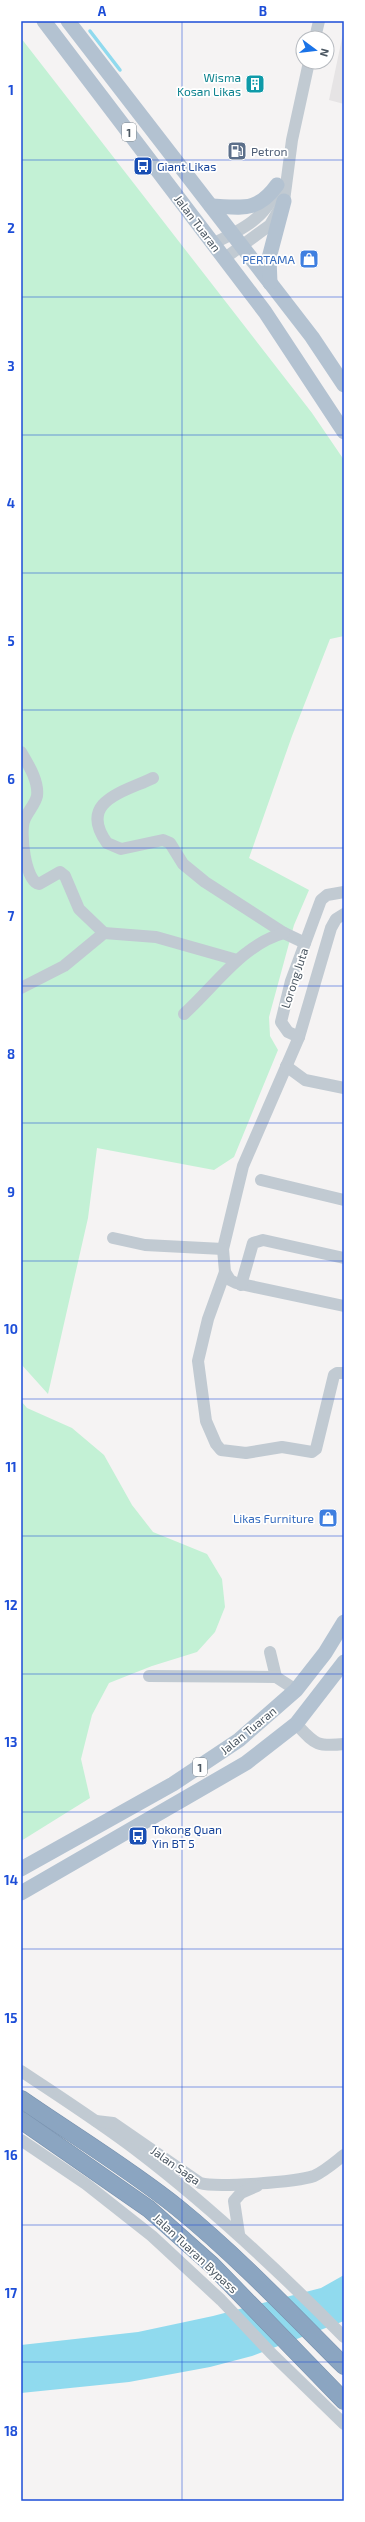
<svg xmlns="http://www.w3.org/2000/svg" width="365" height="2522" font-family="'Exo 2',sans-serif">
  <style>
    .education { fill: #e6e4e5 }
    .green { fill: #c3f1d5 }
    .water { fill: #90daee }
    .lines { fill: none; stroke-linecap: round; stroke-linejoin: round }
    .stream { stroke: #90daee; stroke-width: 3.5 }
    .highway-casing { stroke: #7690ad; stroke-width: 18 }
    .minor { stroke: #c1cad2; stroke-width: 12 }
    .major { stroke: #b3c2d1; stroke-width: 15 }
    .highway { stroke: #8ba5c1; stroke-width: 17 }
    .grid { fill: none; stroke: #1d4ed8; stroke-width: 1; stroke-opacity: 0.55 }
    .labels { text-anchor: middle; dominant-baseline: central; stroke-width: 3.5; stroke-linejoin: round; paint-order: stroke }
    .shield { fill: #fff; stroke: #808990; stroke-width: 1 }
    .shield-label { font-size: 11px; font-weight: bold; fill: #4a5661 }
    .culture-label { font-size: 12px; fill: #0d838f; stroke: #fff; text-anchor: end }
    .service-label { font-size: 12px; fill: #4e5e75; stroke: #fff; text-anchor: start }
    .transit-label { font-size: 12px; fill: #164399; stroke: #fff; text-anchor: start }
    .street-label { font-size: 12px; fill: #4a5661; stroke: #fff }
    .shop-label { font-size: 12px; fill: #366cbe; stroke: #fff; text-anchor: end }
    .neatline { fill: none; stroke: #1d4ed8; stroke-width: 1.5 }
    .grid-label { font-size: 13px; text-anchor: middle; font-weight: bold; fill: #1d4ed8 }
  </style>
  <rect width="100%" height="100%" fill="#f5f3f3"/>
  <path class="education" d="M344,29V104L329,100Z"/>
  <g class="green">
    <path d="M21,38L312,413L344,460V636L330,639L292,736L249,858L309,890L294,925L269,1017L270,1036L278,1050L234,1157L214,1170L97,1148L88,1218L48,1394L21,1364Z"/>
    <path d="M21,1401L27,1408L72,1428L104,1455L132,1505L153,1532L207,1554L222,1579L225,1607L215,1632L197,1652L152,1666L109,1683L92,1715L81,1759L90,1798L21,1841Z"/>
  </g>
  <path class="water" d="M344,2275V2321L252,2356L210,2367L129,2382L21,2393V2345L138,2332L213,2316L321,2288Z"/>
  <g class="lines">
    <path class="stream" d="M90,31L120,70"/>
    <defs>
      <g id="highway">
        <path d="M21,2099C73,2135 128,2168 178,2208C237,2256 290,2312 344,2366"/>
        <path d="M21,2120L149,2209L212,2265L344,2401"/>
      </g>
    </defs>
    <use href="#highway" class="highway-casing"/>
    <g class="minor">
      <path d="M315,38L319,21"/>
      <path d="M214,243C239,231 267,218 276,189"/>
      <path d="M225,258L270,225L284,201L292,140L309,62"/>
      <path d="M21,752C28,764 39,781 37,796C35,805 27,812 24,821C20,833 25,881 39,884L60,872L65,876L79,909L104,933"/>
      <path d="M153,778C124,792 77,801 107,843L121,849L163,840L170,843L183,864L205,882L284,933L305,943"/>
      <path d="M344,914L336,919L331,928L299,1037L243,1166L223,1249L225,1272L230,1280L236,1283L344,1306"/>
      <path d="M21,988L64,966L104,933L156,937L237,960"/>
      <path d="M184,1014C215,986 243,944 284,933"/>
      <path d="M299,1037L288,1032L281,1022L291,981L321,900L327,895L344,892"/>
      <path d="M286,1066L305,1080L344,1088"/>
      <path d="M261,1180L344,1200"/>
      <path d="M113,1238L145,1245L223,1249"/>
      <path d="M225,1272L208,1319L198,1361L206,1421L216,1444L221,1450L246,1453L282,1447L312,1452L316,1449L334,1375L337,1373H344"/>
      <path d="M241,1285L253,1243L263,1240L344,1258"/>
      <path d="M270,1652L276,1677L296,1690"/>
      <path d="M149,1676L276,1677"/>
      <path d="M296,1724C315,1744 316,1747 344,1744"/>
      <path d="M21,2071C60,2097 99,2122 136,2150C211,2207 278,2270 344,2337"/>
      <path d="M96,2121L113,2123L200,2183C215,2188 297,2182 314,2176C325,2171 335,2162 344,2155"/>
      <path d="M21,2140L86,2184L152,2236L221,2300L271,2353L344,2424"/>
      <path d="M239,2234L234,2201L241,2193L257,2186"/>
    </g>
    <g class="major">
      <path d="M44,21L265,312L344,432"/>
      <path d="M68,21L312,337L344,385"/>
      <path d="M211,206C241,207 257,213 277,185"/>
      <path d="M270,283L269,258L284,201"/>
      <path d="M21,1869L173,1784L239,1740L296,1690L325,1653L344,1622"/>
      <path d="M21,1893L246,1763L296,1724L344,1662"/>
    </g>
    <use href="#highway" class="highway"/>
  </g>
  <path class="grid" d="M182,21V2501M21,160H344M21,297H344M21,435H344M21,573H344M21,710H344M21,848H344M21,986H344M21,1123H344M21,1261H344M21,1399H344M21,1536H344M21,1674H344M21,1812H344M21,1949H344M21,2087H344M21,2225H344M21,2362H344"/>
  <defs>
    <symbol id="building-square" viewBox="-11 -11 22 22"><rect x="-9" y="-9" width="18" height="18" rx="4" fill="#0f9aa8" stroke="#fff"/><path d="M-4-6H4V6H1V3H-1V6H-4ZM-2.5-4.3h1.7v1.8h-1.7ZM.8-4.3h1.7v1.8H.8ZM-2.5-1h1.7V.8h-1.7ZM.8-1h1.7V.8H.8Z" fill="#fff"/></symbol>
    <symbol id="fuel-square" viewBox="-11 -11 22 22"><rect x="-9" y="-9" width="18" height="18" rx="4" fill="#5c6f8a" stroke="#fff"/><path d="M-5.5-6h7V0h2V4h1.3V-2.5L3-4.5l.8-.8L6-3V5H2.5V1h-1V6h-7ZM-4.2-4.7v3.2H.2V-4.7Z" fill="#fff"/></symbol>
    <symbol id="bus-square" viewBox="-11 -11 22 22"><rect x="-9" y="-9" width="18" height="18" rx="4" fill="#1a4fb4" stroke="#fff"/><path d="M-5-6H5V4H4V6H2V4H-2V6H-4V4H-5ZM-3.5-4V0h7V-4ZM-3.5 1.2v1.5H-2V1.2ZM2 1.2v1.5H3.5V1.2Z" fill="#fff"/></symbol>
    <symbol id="shop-square" viewBox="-11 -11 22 22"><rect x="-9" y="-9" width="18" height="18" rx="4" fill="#3f7fe0" stroke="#fff"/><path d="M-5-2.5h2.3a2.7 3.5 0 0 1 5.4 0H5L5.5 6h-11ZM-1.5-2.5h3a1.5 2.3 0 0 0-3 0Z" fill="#fff"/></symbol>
  </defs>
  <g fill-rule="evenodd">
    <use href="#building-square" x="244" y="73" width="22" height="22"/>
    <use href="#fuel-square" x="226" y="140" width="22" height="22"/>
    <use href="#bus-square" x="132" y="155" width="22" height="22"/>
    <use href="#shop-square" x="298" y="248" width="22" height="22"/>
    <use href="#shop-square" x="317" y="1507" width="22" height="22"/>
    <use href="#bus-square" x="127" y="1825" width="22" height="22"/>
  </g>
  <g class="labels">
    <g class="shield">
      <rect x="122" y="123" width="14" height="18" rx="3"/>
      <rect x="193" y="1758" width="14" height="18" rx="3"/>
    </g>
    <g class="shield-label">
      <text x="129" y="132">1</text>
      <text x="200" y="1767">1</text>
    </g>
    <g class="culture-label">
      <text x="241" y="77">Wisma<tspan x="241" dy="14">Kosan Likas</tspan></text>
    </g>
    <g class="service-label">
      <text x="251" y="151">Petron</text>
    </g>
    <g class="transit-label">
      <text x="157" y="166">Giant Likas</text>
      <text x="152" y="1829">Tokong Quan<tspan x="152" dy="14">Yin BT 5</tspan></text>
    </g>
    <g class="street-label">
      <text transform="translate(198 223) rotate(53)">Jalan Tuaran</text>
      <text transform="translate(294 978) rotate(-72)">Lorong Juta</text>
      <text transform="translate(248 1730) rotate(-39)">Jalan Tuaran</text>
      <text transform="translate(176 2165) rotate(35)">Jalan Saga</text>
      <text transform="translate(196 2253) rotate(43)">Jalan Tuaran Bypass</text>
    </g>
    <g class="shop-label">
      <text x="295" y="259">PERTAMA</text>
      <text x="314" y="1518">Likas Furniture</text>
    </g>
  </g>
  <rect width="365" height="2522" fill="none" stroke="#ffffff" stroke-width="44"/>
  <g transform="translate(315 50) rotate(105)"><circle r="19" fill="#ffffff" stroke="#b7bbc0"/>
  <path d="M0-3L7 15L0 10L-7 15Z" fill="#1a73e8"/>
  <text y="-6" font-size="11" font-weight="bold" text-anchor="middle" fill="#4a5661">N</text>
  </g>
  <rect x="22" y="22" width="321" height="2478" class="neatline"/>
  <g class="grid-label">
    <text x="102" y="16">A</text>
    <text x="263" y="16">B</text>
    <text x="11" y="95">1</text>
    <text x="11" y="233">2</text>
    <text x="11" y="371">3</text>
    <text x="11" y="508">4</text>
    <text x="11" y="646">5</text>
    <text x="11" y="784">6</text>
    <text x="11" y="921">7</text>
    <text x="11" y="1059">8</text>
    <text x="11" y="1197">9</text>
    <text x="11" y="1334">10</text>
    <text x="11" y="1472">11</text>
    <text x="11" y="1610">12</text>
    <text x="11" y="1747">13</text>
    <text x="11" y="1885">14</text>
    <text x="11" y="2023">15</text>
    <text x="11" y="2160">16</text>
    <text x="11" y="2298">17</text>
    <text x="11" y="2436">18</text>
  </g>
</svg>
